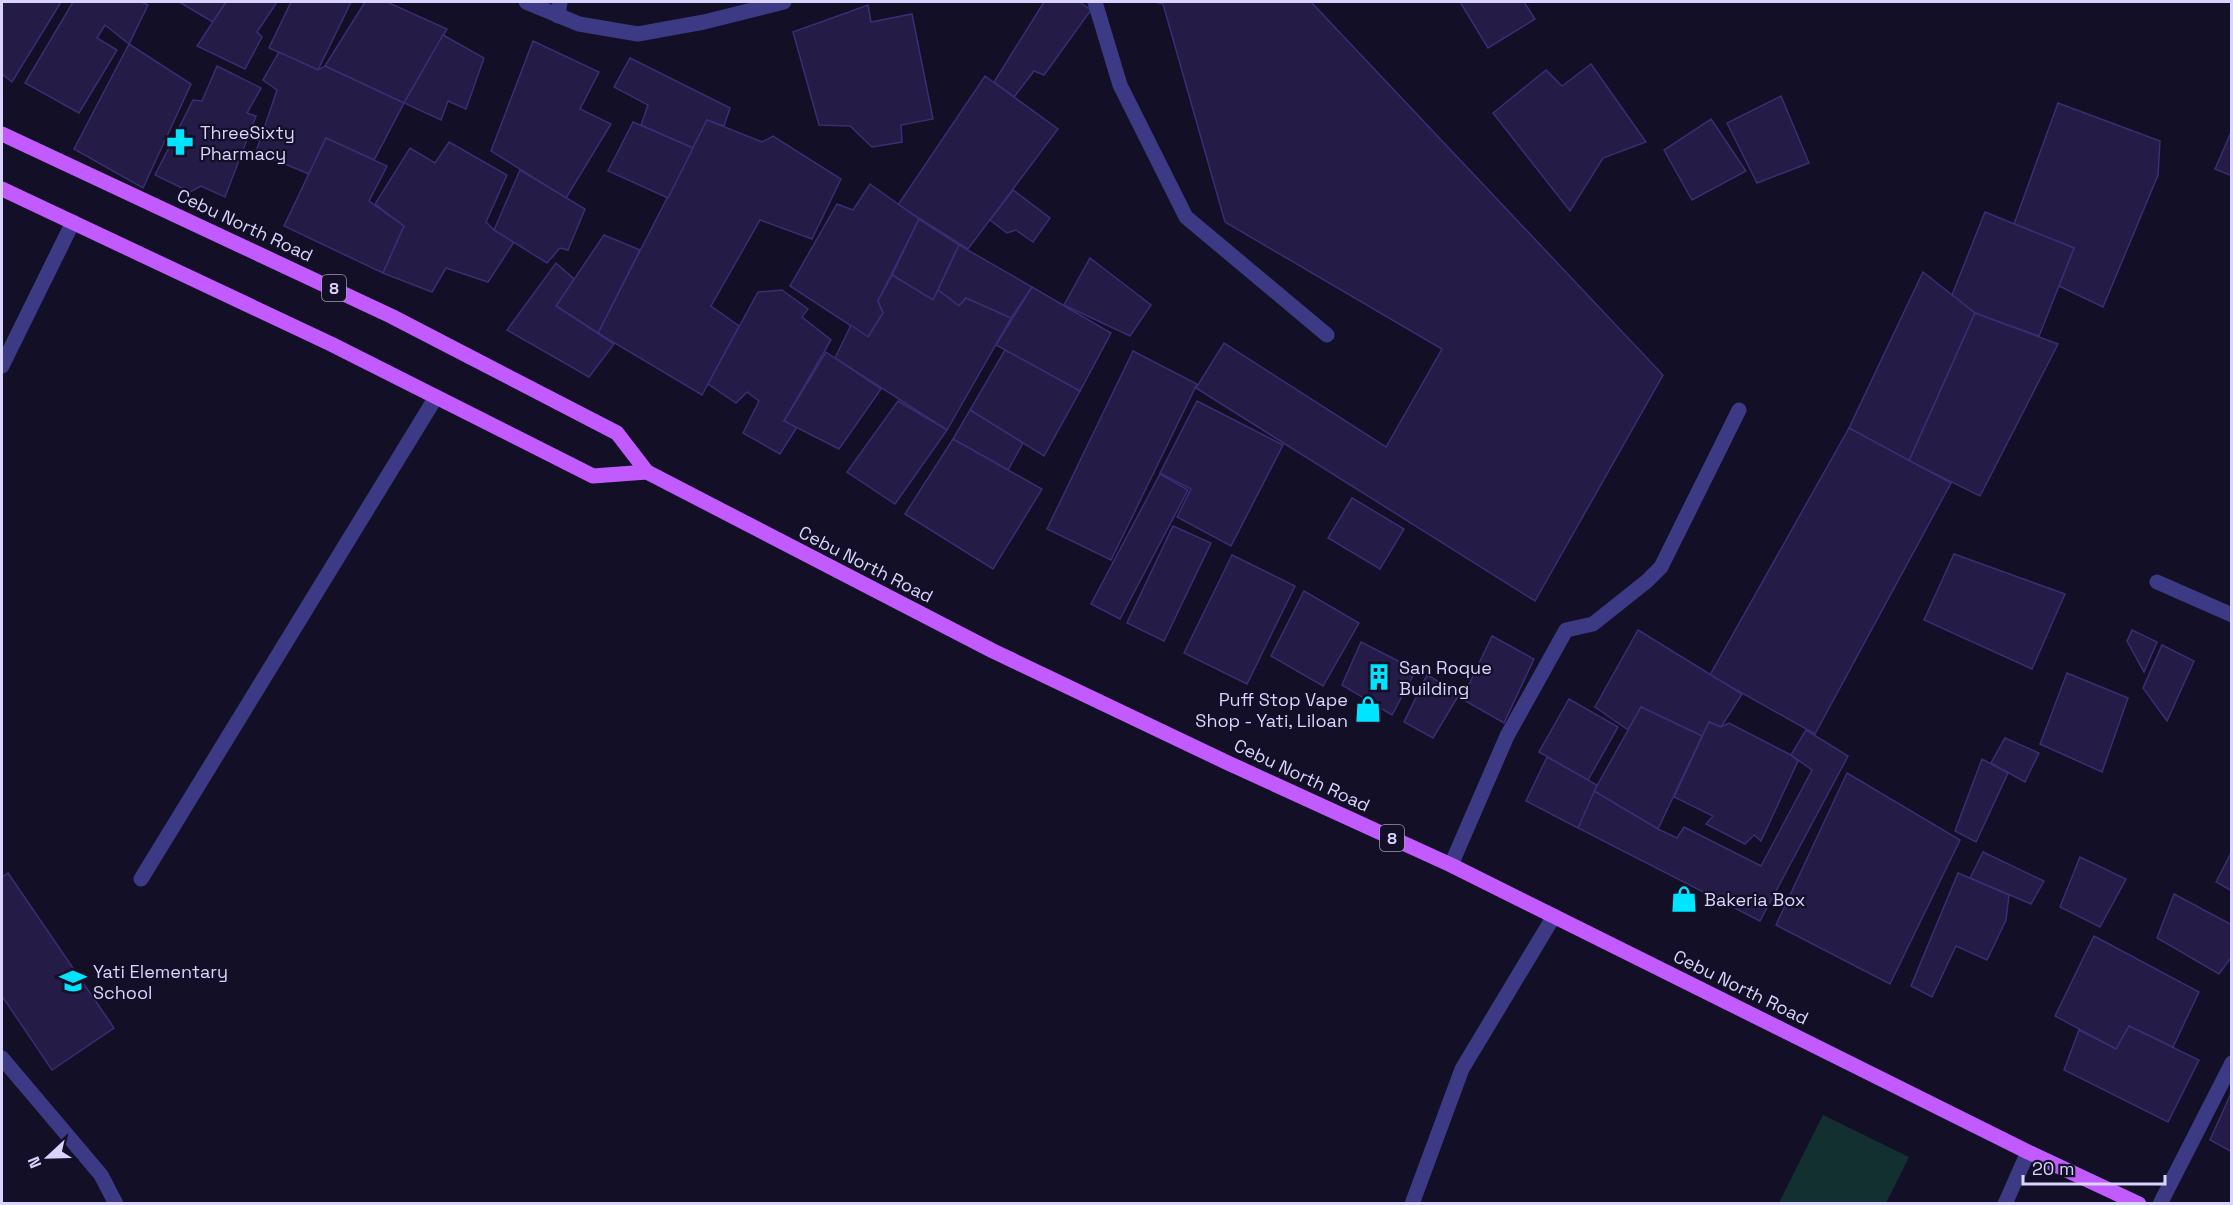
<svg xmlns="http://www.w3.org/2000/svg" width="2233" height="1205" font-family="'Space Grotesk',sans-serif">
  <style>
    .green { fill: #12302f }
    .building { fill: #241b47; stroke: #3b2d73; stroke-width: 1.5 }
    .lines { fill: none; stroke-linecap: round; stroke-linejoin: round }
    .service { stroke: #3d3a85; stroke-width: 15 }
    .minor { stroke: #3d3a85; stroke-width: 15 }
    .tertiary { stroke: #3d3a85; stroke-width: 15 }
    .primary { stroke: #c25bff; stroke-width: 15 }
    .labels { text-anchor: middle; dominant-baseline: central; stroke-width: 4.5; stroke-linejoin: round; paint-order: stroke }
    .shield { fill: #130f26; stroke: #9e99be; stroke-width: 1.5 }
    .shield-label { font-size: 16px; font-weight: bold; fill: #d9d4ff }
    .poi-label { font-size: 18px; fill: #d9d4ff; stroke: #130f26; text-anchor: start }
    .street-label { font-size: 18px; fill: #d9d4ff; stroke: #130f26 }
  </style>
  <rect width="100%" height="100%" fill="#130f26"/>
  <path class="green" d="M1823,1115L1909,1157L1886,1203H1779Z"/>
  <g class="building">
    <path d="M2,2H61L12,82L2,74Z"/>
    <path d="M73,2H141L148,5L129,44L105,25L97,38L117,50L79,113L25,83Z"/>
    <path d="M179,2H226L213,22Z"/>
    <path d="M226,2H277L257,32L262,37L245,69L197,46Z"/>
    <path d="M291,2H351L318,70L269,48Z"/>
    <path d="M365,2H387L447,29L404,103L325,66Z"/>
    <path d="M1044,2H1082L1081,3L1091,10L1044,75L1034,71L1014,97L994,82Z"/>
    <path d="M1156,2H1311L1663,375L1535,601L1196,388L1224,343L1386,447L1442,349L1225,222L1163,4Z"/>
    <path d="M1460,2H1524L1535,19L1488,48Z"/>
    <path d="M868,5L871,22L912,14L933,119L901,125L902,142L872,147L850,126L819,125L793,32Z"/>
    <path d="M443,35L484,58L466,109L448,101L441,120L404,103Z"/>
    <path d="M533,41L599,72L580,109L611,124L566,198L491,151Z"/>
    <path d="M129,44L191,84L143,188L74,149Z"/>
    <path d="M279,52L318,70L325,66L404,103L374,160L326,138L309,174L256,152L277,90L263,80Z"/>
    <path d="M630,58L730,108L724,126L707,120L693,148L641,125L648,105L614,87Z"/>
    <path d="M1591,64L1646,142L1603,158L1570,211L1493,113L1546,70L1562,86Z"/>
    <path d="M217,66L261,88L247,113L256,116L225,197L201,186L190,192L155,175L193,100L202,101Z"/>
    <path d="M985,76L1058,129L968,249L898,205Z"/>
    <path d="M1781,96L1809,163L1757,183L1727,123Z"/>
    <path d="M2058,103L2160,141L2158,175L2103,307L2059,286L2074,248L2014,224Z"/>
    <path d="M1711,119L1746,171L1692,200L1664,150Z"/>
    <path d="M707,120L762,142L773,136L841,179L812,239L760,220L711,306L739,326L702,395L598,333Z"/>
    <path d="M633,122L693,148L668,198L608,171Z"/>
    <path d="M2232,130V176L2215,169Z"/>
    <path d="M326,138L387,166L369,201L404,226L383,273L284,226Z"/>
    <path d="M449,142L507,175L486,222L494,230L514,242L488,282L446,268L432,292L383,273L404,226L375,204L410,148L435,163Z"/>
    <path d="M520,170L585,209L568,250L560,248L547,263L494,230Z"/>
    <path d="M870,184L919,219L878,301L883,313L868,337L790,286L837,204L853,210Z"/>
    <path d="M1013,190L1050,218L1033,242L1016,230L1007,233L990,220Z"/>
    <path d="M1985,212L2074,248L2039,336L1975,313L1952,295Z"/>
    <path d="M919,219L959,245L933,300L892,275Z"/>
    <path d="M604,235L640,250L598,333L556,306Z"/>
    <path d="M959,245L1032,287L1011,318L966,298L959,306L938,290Z"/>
    <path d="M1090,258L1151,305L1130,336L1064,305Z"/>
    <path d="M556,263L574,279L556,306L614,344L589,377L507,330Z"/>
    <path d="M1923,272L1975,313L1909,461L1849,428Z"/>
    <path d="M892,275L933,300L938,290L959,306L966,298L1011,318L947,430L835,358L851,325L868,337L883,313L878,301Z"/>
    <path d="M1032,287L1111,333L1080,391L996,345Z"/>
    <path d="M782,290L808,309L802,317L831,340L784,421L797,427L780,454L743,433L759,401L747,392L736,403L708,384L758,292Z"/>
    <path d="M1975,313L2058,344L1980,496L1909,461Z"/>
    <path d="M1005,350L1080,391L1044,456L970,410Z"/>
    <path d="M1133,351L1197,384L1111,560L1047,529Z"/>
    <path d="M826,352L881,389L839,449L784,421Z"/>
    <path d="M898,401L947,430L895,504L847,472Z"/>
    <path d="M1197,401L1283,445L1231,546L1177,517L1191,489L1160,473Z"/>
    <path d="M970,410L1023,443L1008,470L953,439Z"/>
    <path d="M1849,428L1951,483L1815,734L1710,675Z"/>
    <path d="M953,439L1042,489L993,569L905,514Z"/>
    <path d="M1160,474L1188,490L1120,619L1091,604Z"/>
    <path d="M1352,498L1404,529L1380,569L1328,538Z"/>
    <path d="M1173,526L1211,543L1164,641L1127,623Z"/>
    <path d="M1954,554L2065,594L2032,669L1924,620Z"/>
    <path d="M1232,555L1295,586L1247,684L1184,653Z"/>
    <path d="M1304,591L1359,623L1323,686L1271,656Z"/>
    <path d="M1638,630L1742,694L1721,727L1709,722L1702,736L1641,707L1628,730L1595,707Z"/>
    <path d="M2132,630L2157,642L2144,672L2127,641Z"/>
    <path d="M1492,636L1534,659L1504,723L1462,699Z"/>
    <path d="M1361,642L1416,670L1392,715L1342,685Z"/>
    <path d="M2162,645L2194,661L2167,721L2143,688Z"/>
    <path d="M2067,673L2128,698L2102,772L2040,744Z"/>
    <path d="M1427,675L1460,693L1433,738L1404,722Z"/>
    <path d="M1569,699L1618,727L1588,780L1539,752Z"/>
    <path d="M1641,707L1702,736L1658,829L1594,791Z"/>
    <path d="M1709,722L1721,727L1729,723L1791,755L1798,761L1761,841L1754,835L1745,844L1706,824L1713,816L1674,797Z"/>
    <path d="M1806,730L1848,756L1760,921L1578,828L1594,791L1658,829L1677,838L1684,827L1761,866L1812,770L1791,755Z"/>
    <path d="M2005,738L2039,753L2025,782L1991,763Z"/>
    <path d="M1547,757L1597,785L1578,828L1526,801Z"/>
    <path d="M1982,759L2008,773L1976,842L1955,831Z"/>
    <path d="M1847,773L1960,840L1890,984L1776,925Z"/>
    <path d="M2232,851V891L2216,882Z"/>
    <path d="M1983,852L2044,881L2031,904L1970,878Z"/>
    <path d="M2080,857L2126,879L2100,927L2060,907Z"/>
    <path d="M8,873L114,1028L52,1070L2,996V877Z"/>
    <path d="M1958,873L2009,895L2006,920L1987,960L1956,946L1932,997L1911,986Z"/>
    <path d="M2174,894L2232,925V956L2219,974L2157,938Z"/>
    <path d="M2094,936L2199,992L2173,1047L2129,1026L2116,1049L2055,1016Z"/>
    <path d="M2129,1026L2199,1060L2168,1122L2064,1070L2079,1030L2116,1049Z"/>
    <path d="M2232,1091V1152L2210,1140Z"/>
  </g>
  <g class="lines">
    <g class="service">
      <path d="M1095,2L1120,85L1186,217L1327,335"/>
      <path d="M2,366L73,222"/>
      <path d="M2157,582L2232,615"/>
      <path d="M1451,865L1507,736L1566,630L1593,624L1647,581L1661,567L1739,410"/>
      <path d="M141,879L436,397"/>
      <path d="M2,1058L101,1175L116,1204"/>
      <path d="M2005,1204L2028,1152"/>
    </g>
    <g class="minor">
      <path d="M558,16L560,2"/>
      <path d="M1412,1204L1462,1069L1554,916"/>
      <path d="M2160,1204L2232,1063"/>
    </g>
    <path class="tertiary" d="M526,2L579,24L638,34L704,22L784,2"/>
    <g class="primary">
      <path d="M2,134L391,316L617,433L647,472L993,651L1228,763L1451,865L2028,1152L2139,1204"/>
      <path d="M2,189L331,344L593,476L647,472"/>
    </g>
  </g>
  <defs>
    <symbol id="pharmacy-bare" viewBox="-9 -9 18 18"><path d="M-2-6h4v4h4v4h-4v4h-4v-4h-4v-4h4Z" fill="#00e5ff" stroke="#130f26" stroke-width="2.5" paint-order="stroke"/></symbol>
    <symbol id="building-bare" viewBox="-9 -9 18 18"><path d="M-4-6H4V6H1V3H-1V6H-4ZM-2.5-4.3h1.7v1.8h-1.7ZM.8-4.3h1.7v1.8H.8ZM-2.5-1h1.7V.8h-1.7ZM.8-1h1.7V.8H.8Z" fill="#00e5ff" stroke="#130f26" stroke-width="2.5" paint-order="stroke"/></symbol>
    <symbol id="shop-bare" viewBox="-9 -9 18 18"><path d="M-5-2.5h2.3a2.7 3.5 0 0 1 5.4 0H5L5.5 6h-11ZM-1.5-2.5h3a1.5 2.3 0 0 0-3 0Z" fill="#00e5ff" stroke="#130f26" stroke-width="2.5" paint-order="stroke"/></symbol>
    <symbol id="school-bare" viewBox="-9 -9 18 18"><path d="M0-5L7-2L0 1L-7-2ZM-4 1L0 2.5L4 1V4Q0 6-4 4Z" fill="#00e5ff" stroke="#130f26" stroke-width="2.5" paint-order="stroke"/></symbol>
  </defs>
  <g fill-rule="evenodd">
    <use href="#pharmacy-bare" x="161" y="123" width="38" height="38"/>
    <use href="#building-bare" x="1360" y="658" width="38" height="38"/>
    <use href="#shop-bare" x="1349" y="690" width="38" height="38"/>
    <use href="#shop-bare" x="1665" y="880" width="38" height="38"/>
    <use href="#school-bare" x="54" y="962" width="38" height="38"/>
  </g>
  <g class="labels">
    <g class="shield">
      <rect x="322" y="275" width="24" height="26" rx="4.5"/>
      <rect x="1380" y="825" width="24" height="26" rx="4.5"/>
    </g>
    <g class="shield-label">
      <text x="334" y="288">8</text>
      <text x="1392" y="838">8</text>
    </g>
    <g class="poi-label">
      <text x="200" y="132">ThreeSixty<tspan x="200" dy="21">Pharmacy</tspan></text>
      <text x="1399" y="667">San Roque<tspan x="1399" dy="21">Building</tspan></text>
      <text x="1348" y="699" text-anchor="end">Puff Stop Vape<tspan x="1348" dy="21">Shop - Yati, Liloan</tspan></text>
      <text x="1704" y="899">Bakeria Box</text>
      <text x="93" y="971">Yati Elementary<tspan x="93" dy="21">School</tspan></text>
    </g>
    <g class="street-label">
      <text transform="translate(245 225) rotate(25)">Cebu North Road</text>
      <text transform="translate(866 564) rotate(27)">Cebu North Road</text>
      <text transform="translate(1302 775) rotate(25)">Cebu North Road</text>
      <text transform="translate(1741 987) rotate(26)">Cebu North Road</text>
    </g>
  </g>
  <rect width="2233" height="1205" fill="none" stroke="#d9d4ff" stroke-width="6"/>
  <g transform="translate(48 1157) rotate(248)" stroke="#130f26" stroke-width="4.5" paint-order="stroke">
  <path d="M0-4.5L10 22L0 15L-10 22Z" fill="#d9d4ff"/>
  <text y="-9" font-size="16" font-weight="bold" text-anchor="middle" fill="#d9d4ff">N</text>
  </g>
  <path d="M2023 1175v9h142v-9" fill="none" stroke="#d9d4ff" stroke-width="3"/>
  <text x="2032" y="1175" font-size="18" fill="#d9d4ff" stroke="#130f26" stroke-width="4.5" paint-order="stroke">20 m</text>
</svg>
